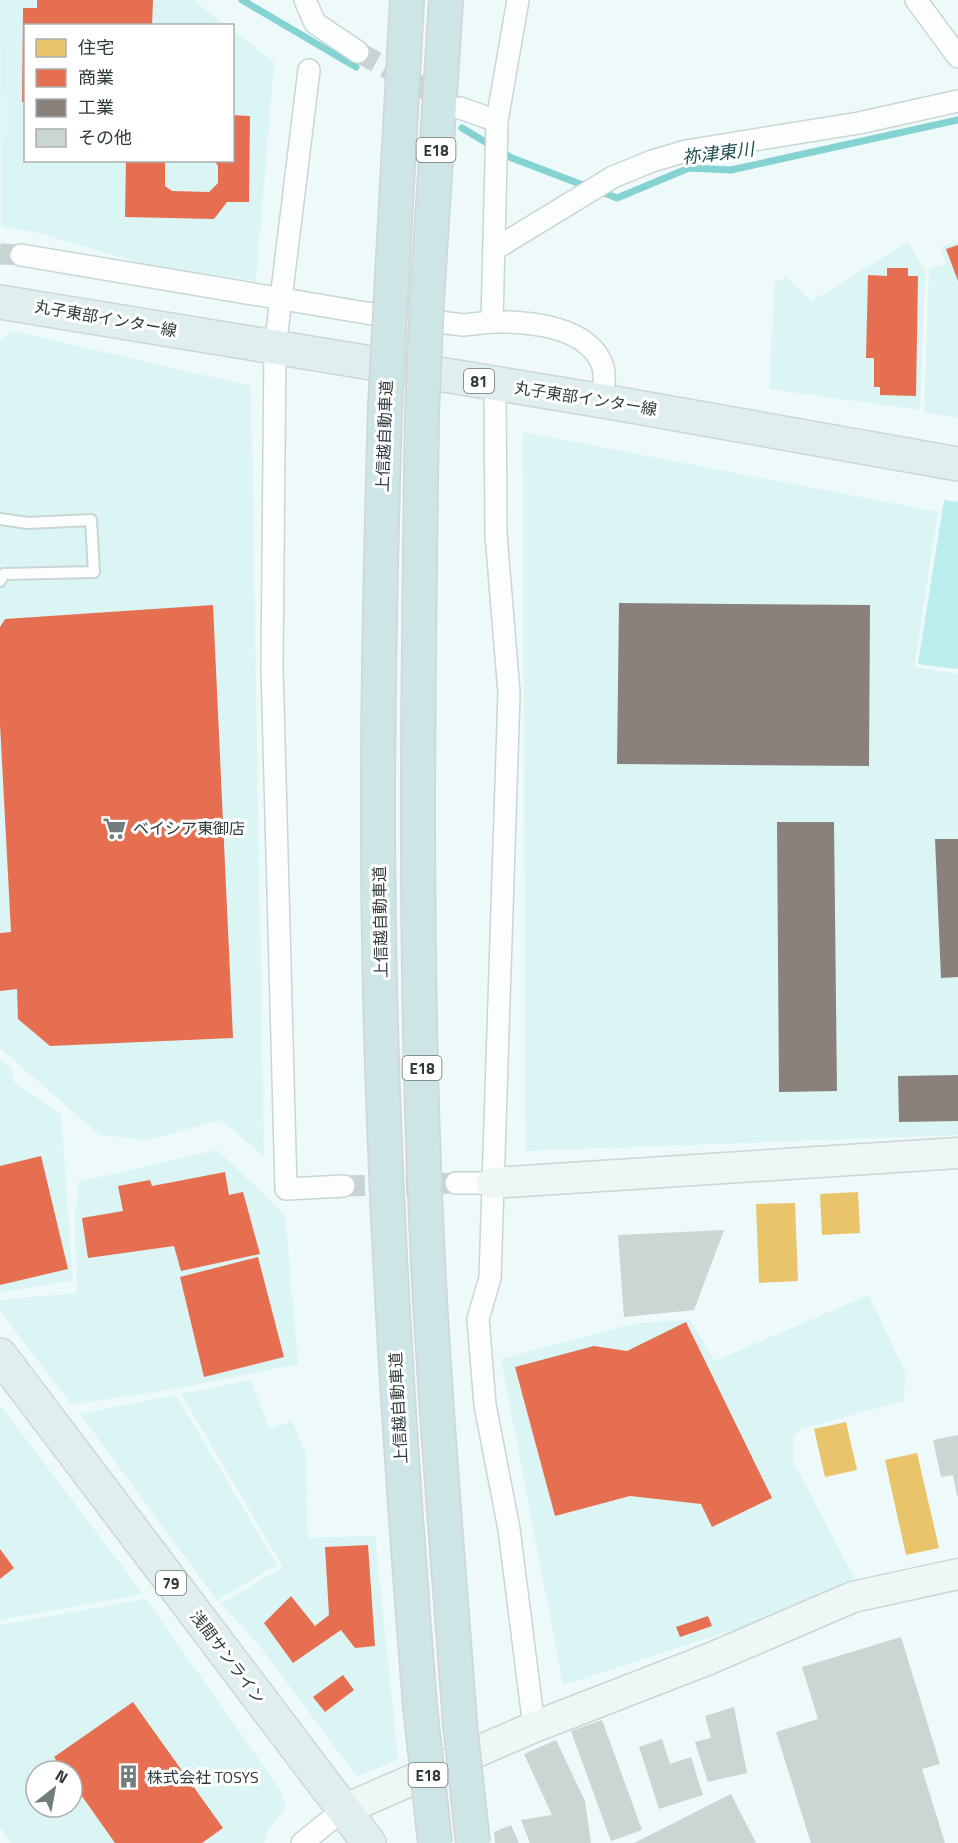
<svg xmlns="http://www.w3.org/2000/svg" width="958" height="1843" font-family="'Titillium Web','Noto Sans JP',sans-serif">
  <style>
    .built { fill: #daf5f4; fill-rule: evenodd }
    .green { fill: #baedec }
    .homes { fill: #e9c46a }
    .shops { fill: #e76f51 }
    .industry { fill: #8a817c }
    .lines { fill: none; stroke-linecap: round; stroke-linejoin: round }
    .stream { stroke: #85d2d2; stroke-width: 7 }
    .building { fill: #cad5d4 }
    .street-tunnel { stroke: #c7d4d3; stroke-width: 21; stroke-dasharray: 21 10; stroke-linecap: butt }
    .lane-casing { stroke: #cad5d5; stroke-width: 14 }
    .street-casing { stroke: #cad5d5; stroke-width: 24 }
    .secondary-casing { stroke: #cad5d5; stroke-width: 33 }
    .primary-casing { stroke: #cfd6d5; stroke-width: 36 }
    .highway-casing { stroke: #cfd6d5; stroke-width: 36 }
    .lane { stroke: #fcfefe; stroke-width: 10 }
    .street { stroke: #fcfefe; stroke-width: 21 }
    .secondary { stroke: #eef7f6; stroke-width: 30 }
    .primary { stroke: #dfefef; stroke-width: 33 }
    .highway { stroke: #cde5e5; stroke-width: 33 }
    .highway-bridge-casing { stroke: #cfd6d5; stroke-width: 36; stroke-linecap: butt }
    .highway-bridge { stroke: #cde5e5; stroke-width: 33 }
    .labels { text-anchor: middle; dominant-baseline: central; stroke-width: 6; stroke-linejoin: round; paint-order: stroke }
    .shield { fill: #fff; stroke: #6d7575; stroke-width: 1.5 }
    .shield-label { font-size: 15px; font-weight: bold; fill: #2f3a3a }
    .street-label { font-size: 16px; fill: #2f3a3a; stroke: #fff }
    .poi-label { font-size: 16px; fill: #2f3a3a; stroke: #fff; text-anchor: start }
    .water-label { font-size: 18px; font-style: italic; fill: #1e4d4d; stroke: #fff }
  </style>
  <rect width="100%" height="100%" fill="#edfaf9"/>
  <g class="built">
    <path d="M0,0H193L226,25L26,26V160H232L233,30L274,62L256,281L150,266L35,232L1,227Z"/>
    <path d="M958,241V418L924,412L929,269L946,264L941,247Z"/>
    <path d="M908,242L925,271L920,410L769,389L775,283L786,277L812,301Z"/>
    <path d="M12,331L251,386L264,1157L221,1120L147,1140L100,1135L0,1048V340Z"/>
    <path d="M523,432L938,512L914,667L958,674V1135L525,1151Z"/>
    <path d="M0,1059L11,1067L14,1082L61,1114L73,1281L0,1292Z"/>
    <path d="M217,1150L285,1215L298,1364L178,1388L72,1405L0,1311V1300L77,1293L75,1222L78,1182Z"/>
    <path d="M869,1295L905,1372L904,1401L800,1429L793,1438V1461L860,1589L563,1685L501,1359L636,1323L690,1320L715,1361Z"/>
    <path d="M250,1380L270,1429L292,1421L306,1454L308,1538L375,1536L398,1759L357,1777L259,1645L221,1604L283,1567L181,1394Z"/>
    <path d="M176,1395L277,1565L217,1600L80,1414Z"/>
    <path d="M0,1405L143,1594L0,1620Z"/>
    <path d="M146,1599L283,1794L285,1810L269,1828L264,1843H11L0,1827V1625ZM36,1771H72V1807H36Z"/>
  </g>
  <path class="green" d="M944,500L958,502V669L918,664Z"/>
  <g class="homes">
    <path d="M858,1192L860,1233L822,1235L820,1194Z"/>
    <path d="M795,1203L798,1281L759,1283L756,1204Z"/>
    <path d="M846,1422L857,1470L825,1477L814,1429Z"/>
    <path d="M917,1453L939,1548L906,1555L885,1460Z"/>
  </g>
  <g class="shops">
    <path d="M37,0H153L152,26H26V102H22L23,8H37Z"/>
    <path d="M232,115L250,116L249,202H227L214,219L125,217L126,160H165V186L172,191L209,192L218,183V166L214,160H232Z"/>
    <path d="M958,245V281L946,249Z"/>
    <path d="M887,268H908V276H918L916,396L880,395V387H874V358H866L868,275L887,276Z"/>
    <path d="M213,605L233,1038L50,1046L18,1019L17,989L0,991V933L11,932L0,724V627L5,619Z"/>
    <path d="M41,1156L68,1269L0,1285V1166Z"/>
    <path d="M225,1172L229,1195L243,1192L260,1254L181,1271L174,1246L88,1258L82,1218L123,1211L118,1186L150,1180L152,1186Z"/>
    <path d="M258,1257L284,1357L204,1377L180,1277Z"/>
    <path d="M686,1322L772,1498L712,1527L701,1504L630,1496L555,1516L515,1367L594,1346L627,1351Z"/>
    <path d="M368,1545L375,1646L355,1648L341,1630L293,1663L264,1623L291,1596L315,1626L329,1615L325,1547Z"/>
    <path d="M0,1549L14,1568L0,1579Z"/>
    <path d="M708,1616L712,1626L680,1637L676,1627Z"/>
    <path d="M343,1675L354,1690L325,1712L313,1697Z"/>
    <path d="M133,1702L223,1828L202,1843H115L72,1782V1771H64L54,1757Z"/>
  </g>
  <g class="industry">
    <path d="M619,603L870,605L869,766L617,764Z"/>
    <path d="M777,822H834L837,1091L779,1092Z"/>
    <path d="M935,839H958V977L941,978Z"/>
    <path d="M958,1075V1121L899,1122L898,1076Z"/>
  </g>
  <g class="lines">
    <g class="stream">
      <path d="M242,0L356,67"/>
      <path d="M462,128L512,158L588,187"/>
      <path d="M599,191L617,198L689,168L731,170L958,120"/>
    </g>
  </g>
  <g class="building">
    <path d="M724,1230L694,1310L624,1317L618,1235Z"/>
    <path d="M958,1435V1496H957L953,1475L941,1477L933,1440Z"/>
    <path d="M901,1637L940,1764L922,1769L945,1843H811L776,1732L818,1719L802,1667Z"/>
    <path d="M734,1707L747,1773L708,1782L695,1742L711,1738L705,1716Z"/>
    <path d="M602,1720L642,1830L611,1841L571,1731Z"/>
    <path d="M662,1739L670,1764L691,1757L703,1795L659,1809L639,1747Z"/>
    <path d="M556,1740L585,1801L591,1843H530L521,1820L552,1815L524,1754Z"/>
    <path d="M731,1794L756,1843H634Z"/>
    <path d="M511,1825L519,1843H495L494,1832Z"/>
  </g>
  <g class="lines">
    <g class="street-tunnel">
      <path d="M358,52L449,102"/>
      <path d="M0,254L21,255"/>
      <path d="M344,1186L456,1183"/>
    </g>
    <defs>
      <path id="lane" d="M0,519L28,523L91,520L94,572L4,574L0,581"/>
      <g id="street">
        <path d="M305,0L315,23L358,52"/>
        <path d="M916,0L958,57"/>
        <path d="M309,70L275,348L272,667L286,1189L344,1186"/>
        <path d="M460,108L497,121"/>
        <path d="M495,249L613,177L652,161L686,151L859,123L958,101"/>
        <path d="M21,255L366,313L463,325L492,322L497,121L518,0"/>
        <path d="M492,322C528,321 590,326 603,367C606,377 603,391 603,401"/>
        <path d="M495,384L496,534L509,693L490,1278L478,1319L485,1405L509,1529L534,1727"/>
        <path d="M456,1183H492"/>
        <path d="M302,1843L343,1810"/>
      </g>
      <g id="secondary">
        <path d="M492,1183L958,1153"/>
        <path d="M343,1810L534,1727L709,1659L853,1597L958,1574"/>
      </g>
      <g id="primary">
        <path d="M0,302L603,401L958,464"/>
        <path d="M0,1355L369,1843"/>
      </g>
      <g id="highway">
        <path d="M391,295L407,0"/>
        <path d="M427,300L446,0"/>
        <path d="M385,407C380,584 376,760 379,937C383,1194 400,1450 420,1706"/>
        <path d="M422,411C418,680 414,948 426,1217C433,1386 448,1555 460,1724"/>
      </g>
    </defs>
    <use href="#lane" class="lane-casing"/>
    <use href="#street" class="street-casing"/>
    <use href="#secondary" class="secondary-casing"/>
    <use href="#primary" class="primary-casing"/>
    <use href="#highway" class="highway-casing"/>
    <use href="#lane" class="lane"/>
    <use href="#street" class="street"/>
    <use href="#secondary" class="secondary"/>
    <use href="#primary" class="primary"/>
    <use href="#highway" class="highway"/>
    <defs>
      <g id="highway-bridge">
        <path d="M385,407L391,295"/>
        <path d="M422,411L427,300"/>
        <path d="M420,1706L435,1843"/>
        <path d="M460,1724L473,1843"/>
      </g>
    </defs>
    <use href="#highway-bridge" class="highway-bridge-casing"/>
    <use href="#highway-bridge" class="highway-bridge"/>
  </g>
  <defs>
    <symbol id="supermarket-bare" viewBox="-9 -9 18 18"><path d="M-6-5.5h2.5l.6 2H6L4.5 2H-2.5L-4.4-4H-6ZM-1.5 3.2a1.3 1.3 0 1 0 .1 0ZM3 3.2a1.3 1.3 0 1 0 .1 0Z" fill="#727d7d" stroke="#fff" stroke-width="2.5" paint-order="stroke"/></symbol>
    <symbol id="building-bare" viewBox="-9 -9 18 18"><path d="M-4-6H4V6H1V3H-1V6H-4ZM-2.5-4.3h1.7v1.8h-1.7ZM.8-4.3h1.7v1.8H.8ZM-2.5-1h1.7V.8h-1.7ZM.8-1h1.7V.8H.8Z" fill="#727d7d" stroke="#fff" stroke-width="2.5" paint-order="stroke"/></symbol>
  </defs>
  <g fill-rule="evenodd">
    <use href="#supermarket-bare" x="98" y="812" width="33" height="33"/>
    <use href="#building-bare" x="112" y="1760" width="33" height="33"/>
  </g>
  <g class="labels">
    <g class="shield">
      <rect x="416.5" y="138" width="39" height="24" rx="4.5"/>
      <rect x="464" y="369" width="30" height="24" rx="4.5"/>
      <rect x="402.5" y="1056" width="39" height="24" rx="4.5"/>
      <rect x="156" y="1571" width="30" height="24" rx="4.5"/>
      <rect x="408.5" y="1763" width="39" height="24" rx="4.5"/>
    </g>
    <g class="shield-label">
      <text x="436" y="150">E18</text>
      <text x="479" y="381">81</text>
      <text x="422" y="1068">E18</text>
      <text x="171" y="1583">79</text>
      <text x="428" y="1775">E18</text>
    </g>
    <g class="street-label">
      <text transform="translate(106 318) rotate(10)">丸子東部インター線</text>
      <text transform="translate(586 398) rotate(9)">丸子東部インター線</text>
      <text transform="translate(384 436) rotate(-88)">上信越自動車道</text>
      <text transform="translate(380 922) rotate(-91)">上信越自動車道</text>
      <text transform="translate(398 1408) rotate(-93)">上信越自動車道</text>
      <text transform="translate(228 1657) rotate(53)">浅間サンライン</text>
    </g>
    <g class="poi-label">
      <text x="133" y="828">ベイシア東御店</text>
      <text x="147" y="1777">株式会社 TOSYS</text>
    </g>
    <g class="water-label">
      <text transform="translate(718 153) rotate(-7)">祢津東川</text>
    </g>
  </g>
  <rect x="24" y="24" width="210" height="138" fill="#ffffff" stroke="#acb0b0" stroke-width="1.5"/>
  <rect x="36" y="39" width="30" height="18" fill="#e9c46a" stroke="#acb0b0" stroke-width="1.5"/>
  <text x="78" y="54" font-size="18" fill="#2f3a3a">住宅</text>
  <rect x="36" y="69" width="30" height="18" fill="#e76f51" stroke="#acb0b0" stroke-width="1.5"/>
  <text x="78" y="84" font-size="18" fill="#2f3a3a">商業</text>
  <rect x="36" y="99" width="30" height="18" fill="#8a817c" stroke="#acb0b0" stroke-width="1.5"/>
  <text x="78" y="114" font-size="18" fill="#2f3a3a">工業</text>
  <rect x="36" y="129" width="30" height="18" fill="#cad5d4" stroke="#acb0b0" stroke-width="1.5"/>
  <text x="78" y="144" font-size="18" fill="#2f3a3a">その他</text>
  <g transform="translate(54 1789) rotate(31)"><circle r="28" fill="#ffffff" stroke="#acb0b0" stroke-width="1.5"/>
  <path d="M0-4.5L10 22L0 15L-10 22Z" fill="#727d7d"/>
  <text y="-9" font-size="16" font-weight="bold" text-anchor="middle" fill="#2f3a3a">N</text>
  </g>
</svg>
